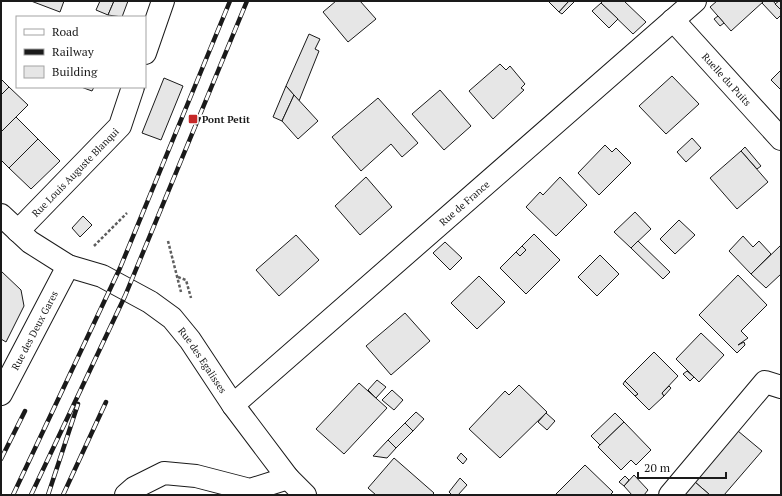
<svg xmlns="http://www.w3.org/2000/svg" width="782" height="496" font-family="'PT Serif',serif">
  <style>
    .building { fill: #e6e6e6; stroke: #1a1a1a }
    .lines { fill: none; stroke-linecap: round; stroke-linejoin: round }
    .minor-casing { stroke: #1a1a1a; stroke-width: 24 }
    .path { stroke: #5f5f5f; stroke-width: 2.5; stroke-dasharray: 3 2; stroke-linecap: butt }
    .minor { stroke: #fff; stroke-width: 22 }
    .rail-casing { stroke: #1a1a1a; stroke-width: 4.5 }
    .rail { stroke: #fff; stroke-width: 3; stroke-dasharray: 9; stroke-linecap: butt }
    .poi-dot { fill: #c62828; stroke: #fff; stroke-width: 1.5 }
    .labels { text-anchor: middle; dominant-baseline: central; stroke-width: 3; stroke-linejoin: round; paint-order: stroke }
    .street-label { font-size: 10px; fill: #1a1a1a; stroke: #fff }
    .poi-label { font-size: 10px; font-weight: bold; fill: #1a1a1a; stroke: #fff; text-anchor: start }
  </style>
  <rect width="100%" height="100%" fill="#fff"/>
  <g class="building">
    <path d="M31,1H64L60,12Z"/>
    <path d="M100,1H114L108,15L96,10Z"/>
    <path d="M114,1H128L122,17L108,15Z"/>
    <path d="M336,1H360L376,19L348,42L323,12Z"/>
    <path d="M548,1H569L559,12Z"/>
    <path d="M569,1H575L562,14L559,12Z"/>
    <path d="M603,1H624L646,22L633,34L601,3Z"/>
    <path d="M717,1H764L731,31L710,7Z"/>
    <path d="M764,1H773L781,10V15L777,19L762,3Z"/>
    <path d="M779,1H781V10L775,4Z"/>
    <path d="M601,3L618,19L609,28L592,11Z"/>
    <path d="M718,16L724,23L720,26L714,19Z"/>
    <path d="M309,34L320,39L315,49L319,51L299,101L286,86Z"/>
    <path d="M500,64L506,70L510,66L525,84L521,88L524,90L493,119L469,91Z"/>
    <path d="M781,70V90L771,80Z"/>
    <path d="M672,76L699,104L666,134L639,106Z"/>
    <path d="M164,78L183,86L161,140L142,133Z"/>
    <path d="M1,79L9,87L1,95Z"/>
    <path d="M286,86L294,95L282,121L273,117Z"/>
    <path d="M9,87L28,105L1,132V95Z"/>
    <path d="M81,87H94L92,91Z"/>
    <path d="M440,90L471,126L444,150L412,114Z"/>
    <path d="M294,95L318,121L298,139L282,121Z"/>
    <path d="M378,98L418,143L402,157L391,144L361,171L332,137Z"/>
    <path d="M16,117L38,139L9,168L1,160V132Z"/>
    <path d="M692,138L701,148L686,162L677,152Z"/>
    <path d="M38,139L60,161L31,189L9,168Z"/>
    <path d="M605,145L612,152L616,148L631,163L599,195L578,173Z"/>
    <path d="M745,147L761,166L757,169L741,151Z"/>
    <path d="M741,151L768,182L737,209L710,178Z"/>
    <path d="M366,177L392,207L360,235L335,206Z"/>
    <path d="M560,177L587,205L556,236L526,207L540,192L543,195Z"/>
    <path d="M635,212L651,229L631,248L614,232Z"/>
    <path d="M83,216L92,225L80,237L72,228Z"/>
    <path d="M679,220L695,235L675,254L660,239Z"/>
    <path d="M534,234L560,260L526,294L500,268L516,252L520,256L526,250L522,246Z"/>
    <path d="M296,235L319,260L279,296L256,270Z"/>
    <path d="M743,236L753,247L759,241L771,254L751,274L729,251Z"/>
    <path d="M638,241L670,272L663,279L631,248Z"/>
    <path d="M445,242L462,258L450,270L433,253Z"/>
    <path d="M781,245V274L766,288L751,274Z"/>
    <path d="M522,246L526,250L520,256L516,252Z"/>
    <path d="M600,255L619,274L597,296L578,277Z"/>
    <path d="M1,271L21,290L24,306L6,342L1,339Z"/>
    <path d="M738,275L767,305L741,331L748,338L738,345L744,342L745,345L737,353L699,315Z"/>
    <path d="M479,276L505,302L477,329L451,303Z"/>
    <path d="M405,313L430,341L391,375L366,346Z"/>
    <path d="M701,333L724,355L699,382L676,359Z"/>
    <path d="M654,352L678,376L662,393L664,396L649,410L635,396L638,394L625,381Z"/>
    <path d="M687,371L694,377L690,381L683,374Z"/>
    <path d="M377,380L386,387L376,398L368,390Z"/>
    <path d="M625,381L638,394L635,396L623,384Z"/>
    <path d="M359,383L387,408L344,454L316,429Z"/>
    <path d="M519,385L547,412L500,458L469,429L505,391L509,395Z"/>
    <path d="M669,386L671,388L664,396L662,393Z"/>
    <path d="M392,390L403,400L394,410L382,400Z"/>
    <path d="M416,412L424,419L413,431L405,423Z"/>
    <path d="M546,413L555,421L547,430L538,422Z"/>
    <path d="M615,413L624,422L600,445L591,436Z"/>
    <path d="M624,422L651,450L636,465L631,460L621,470L598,447Z"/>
    <path d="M405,423L413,431L396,448L388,440Z"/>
    <path d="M738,431L762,451L724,495H710L695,482Z"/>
    <path d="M388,440L396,448L387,458L373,456Z"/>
    <path d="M461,453L467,459L463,464L457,458Z"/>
    <path d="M394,458L434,493L432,495H376L368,488Z"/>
    <path d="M585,465L613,492L610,495H555Z"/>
    <path d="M634,475L648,490L644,495H632L624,486Z"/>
    <path d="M625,476L629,480L624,486L619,482Z"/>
    <path d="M460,478L467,485L458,495H452L449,492Z"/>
    <path d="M695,482L710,495H684Z"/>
  </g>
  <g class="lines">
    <defs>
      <g id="minor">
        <path id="s1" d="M673,20L781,139"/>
        <path d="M145,53L163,1"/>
        <path id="s2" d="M1,215L30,242L68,266L102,276L150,302L172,318L190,340L233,405L288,478L305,495"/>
        <path id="s3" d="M18,231L120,126L133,87"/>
        <path id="s4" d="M1,394L68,266"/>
        <path id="s5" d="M233,405L695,1"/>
        <path d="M126,495L134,488L164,473L196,476L250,490L288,478"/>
        <path d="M670,495L765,382L781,387"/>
      </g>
    </defs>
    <use href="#minor" class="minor-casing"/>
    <g class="path">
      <path d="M168,241L181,292"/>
      <path d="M94,246L127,213"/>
      <path d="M178,277L186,280L191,298"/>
    </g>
    <use href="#minor" class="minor"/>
    <defs>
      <g id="rail">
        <path d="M1,459L25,411"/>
        <path d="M13,495L120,268L230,1"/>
        <path d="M31,495L125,296L247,1"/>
        <path d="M48,495L78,404"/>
        <path d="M63,495L106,402"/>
      </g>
    </defs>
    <use href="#rail" class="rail-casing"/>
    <use href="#rail" class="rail"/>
  </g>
  <rect class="poi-dot" x="188" y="114" width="10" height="10" rx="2"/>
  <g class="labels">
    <g class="street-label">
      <text stroke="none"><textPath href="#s1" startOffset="80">Ruelle du Puits</textPath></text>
      <text stroke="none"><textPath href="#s3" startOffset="82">Rue Louis Auguste Blanqui</textPath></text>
      <text stroke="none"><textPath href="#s5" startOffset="307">Rue de France</textPath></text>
      <text stroke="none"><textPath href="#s4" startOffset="72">Rue des Deux Gares</textPath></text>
      <text stroke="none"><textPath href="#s2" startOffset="254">Rue des Egalisses</textPath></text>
    </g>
    <g class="poi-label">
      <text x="202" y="119">Pont Petit</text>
    </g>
  </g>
  <rect width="782" height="496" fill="none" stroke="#1a1a1a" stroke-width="4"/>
  <rect x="16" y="16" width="130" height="72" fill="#ffffff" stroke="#a3a3a3"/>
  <rect x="24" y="29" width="20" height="6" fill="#ffffff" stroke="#a3a3a3"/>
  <text x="52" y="36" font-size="12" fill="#1a1a1a">Road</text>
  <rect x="24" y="49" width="20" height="6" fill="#1a1a1a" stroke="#a3a3a3"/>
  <text x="52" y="56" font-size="12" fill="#1a1a1a">Railway</text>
  <rect x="24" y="66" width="20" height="12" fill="#e6e6e6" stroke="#a3a3a3"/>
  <text x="52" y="76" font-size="12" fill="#1a1a1a">Building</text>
  <path d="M638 472v6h88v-6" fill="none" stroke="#1a1a1a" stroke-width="2"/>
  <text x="644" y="472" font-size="12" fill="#1a1a1a" stroke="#ffffff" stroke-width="3" paint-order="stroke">20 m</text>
</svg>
